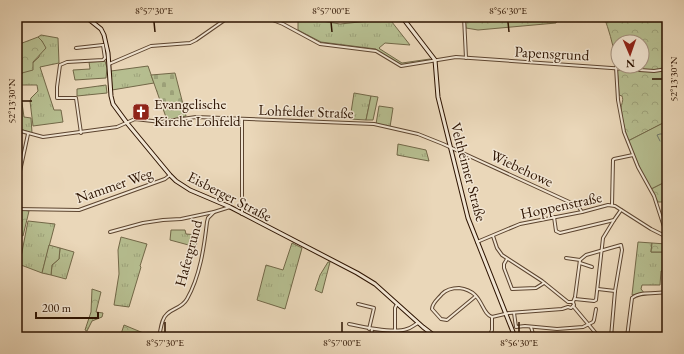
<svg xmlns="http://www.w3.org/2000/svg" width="684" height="354" font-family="'EB Garamond',serif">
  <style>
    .grass { fill: url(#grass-tufts); stroke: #726848 }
    .forest { fill: url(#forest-crowns); stroke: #726848; fill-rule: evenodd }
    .cemetery { fill: url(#cemetery-stones); stroke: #726848 }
    .pitch { fill: #b6be90; stroke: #726848 }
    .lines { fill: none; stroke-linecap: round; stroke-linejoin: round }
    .stream { stroke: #6d776b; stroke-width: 1 }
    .minor-casing { stroke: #5c442f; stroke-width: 4 }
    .secondary-casing { stroke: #2d1301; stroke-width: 5 }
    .minor { stroke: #f1e5d2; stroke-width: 2 }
    .secondary { stroke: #f1e5d2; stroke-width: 3 }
    .ticks { fill: none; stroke: #2d1301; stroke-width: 1.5 }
    .labels { text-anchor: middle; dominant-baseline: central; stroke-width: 3; stroke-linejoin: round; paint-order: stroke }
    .street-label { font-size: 15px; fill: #2d1301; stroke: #f1e5d2 }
    .poi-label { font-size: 15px; fill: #2d1301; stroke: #f1e5d2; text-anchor: start }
    .neatline { fill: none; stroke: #2d1301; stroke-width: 1.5 }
    .ticks-label { font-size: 10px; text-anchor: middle; fill: #2d1301 }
  </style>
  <defs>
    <pattern id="grass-tufts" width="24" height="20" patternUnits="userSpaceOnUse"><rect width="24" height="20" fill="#b6be90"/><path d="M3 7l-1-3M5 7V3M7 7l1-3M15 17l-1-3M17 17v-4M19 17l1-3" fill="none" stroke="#9da27a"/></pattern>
    <pattern id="forest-crowns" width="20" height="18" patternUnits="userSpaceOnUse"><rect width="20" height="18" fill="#b6be90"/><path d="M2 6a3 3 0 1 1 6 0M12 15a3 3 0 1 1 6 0" fill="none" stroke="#9da27a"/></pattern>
    <pattern id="cemetery-stones" width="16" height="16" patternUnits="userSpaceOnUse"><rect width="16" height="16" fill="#b6be90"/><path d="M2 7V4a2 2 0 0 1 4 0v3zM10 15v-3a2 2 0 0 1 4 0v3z" fill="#9da27a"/></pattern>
  </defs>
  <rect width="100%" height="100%" fill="#ead7b9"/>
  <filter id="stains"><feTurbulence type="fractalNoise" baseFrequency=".005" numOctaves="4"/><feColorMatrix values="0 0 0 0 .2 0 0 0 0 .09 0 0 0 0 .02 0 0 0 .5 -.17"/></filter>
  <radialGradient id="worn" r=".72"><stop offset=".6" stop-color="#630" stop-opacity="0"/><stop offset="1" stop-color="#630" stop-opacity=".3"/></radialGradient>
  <g class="grass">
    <path d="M298,17H309L310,19L340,24L369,21V19L374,17H388L410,45L385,43L379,48L380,49L402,63L430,59L431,60L401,65L376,50V49L321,42L298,30Z"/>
    <path d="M41,35L58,38L59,63L40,67L54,110H61L63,122L33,126L30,101L31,98L38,91L37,85H21L17,82L22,73L39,57L42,41L38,37Z"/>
    <path d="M105,61L107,68L106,78L75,80L73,70L90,69L89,62Z"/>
    <path d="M148,66L154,83L112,90L111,71Z"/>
    <path d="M106,85L107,93L77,96V89Z"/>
    <path d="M354,93L371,96L366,120L350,119Z"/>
    <path d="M22,103L24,117L31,118L32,133L17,128V104Z"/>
    <path d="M379,106L393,108L390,127L376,124Z"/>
    <path d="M398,144L426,150L429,161L397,155Z"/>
    <path d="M28,221L55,224L42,273L21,265L20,262Z"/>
    <path d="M171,230H185L186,234L198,235L196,247L170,240Z"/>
    <path d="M121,237L147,244L140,266L141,267L129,307L114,305L119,274L118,250Z"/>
    <path d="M638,242L652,243L651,252H667V271H661L660,285H642L641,289L645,294L632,295Z"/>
    <path d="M292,243L302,248L285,309L257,300L266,265L283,270Z"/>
    <path d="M60,248L74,252L66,279L51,275L52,265L59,259Z"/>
  </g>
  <g class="forest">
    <path d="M465,17H667V121L628,141C625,131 622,119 621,109C621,104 624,101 622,96L619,95C618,68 614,43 604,17L557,20L556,23L478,30L466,28ZM618,42H642V66H618Z"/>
    <path d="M38,37L42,41L46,48L33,62V70L22,73L17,82V45Z"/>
    <path d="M667,181V202H658L651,189Z"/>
    <path d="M23,210L29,211L23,236L20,235L17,227V211Z"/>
    <path d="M652,243L666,244V252H651Z"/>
    <path d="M49,245L60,248L59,259L52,265L51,275L42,273Z"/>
    <path d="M328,262H330L322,293L315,290L320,275Z"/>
    <path d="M92,289L101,292L96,312L103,313L102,317L92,321L87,331L85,330L91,312Z"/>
    <path d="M124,325L153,337H120Z"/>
  </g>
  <path class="cemetery" d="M175,73L186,116L167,120L151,75Z"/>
  <g class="pitch">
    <path d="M371,96L378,97L373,120H366Z"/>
    <path d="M667,121V181L651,189L643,175L628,141Z"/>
  </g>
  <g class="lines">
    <path class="stream" d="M660,141L657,135L660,134H664V132"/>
    <defs>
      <g id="minor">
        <path d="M265,17L283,24L320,44L376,51L401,66L456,57L654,71L667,69"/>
        <path d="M464,17L466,58"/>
        <path d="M76,48L103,45"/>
        <path d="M109,64L151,46L190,43L196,40L229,17"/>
        <path d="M616,67L618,100L624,132L638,167L654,196L667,236"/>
        <path d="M242,119V214"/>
        <path d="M17,130L43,137L117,127L135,119L161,122L196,117L374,124L418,134L443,144L578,206L582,212"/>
        <path d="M81,133L76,98H57V87L60,65L67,62L103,60L105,58L103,45"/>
        <path d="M17,185L28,134"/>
        <path d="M612,205L613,160L614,159L633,155"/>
        <path d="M17,209L79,210L165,179L170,175"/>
        <path d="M554,217L556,231L560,233L614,220L621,210"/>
        <path d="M110,232L143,223L163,220L181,219L214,212L230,207"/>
        <path d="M493,236L497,248L502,255L542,281L568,302H573"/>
        <path d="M477,242L520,224L582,212L608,205L615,206L651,229L667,237"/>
        <path d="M566,258L580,260"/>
        <path d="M507,259L504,264V268L512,289L536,288L544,283"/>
        <path d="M580,263L592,267"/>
        <path d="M598,289L615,291"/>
        <path d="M476,296L447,320L441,319L432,309C432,303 438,299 442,294C447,289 452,288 459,288C484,291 480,313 492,317L509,313L562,309L568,307L571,308L574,305L573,302L575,297L580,260L586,255L621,245L622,250L615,291L611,337"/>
        <path d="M575,299L594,301L596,300L603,238L614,220"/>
        <path d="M358,304L374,308L369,329"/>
        <path d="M573,306L599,337"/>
        <path d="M514,313L516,327L525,326L557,329L583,327L593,322L594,320L596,309"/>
        <path d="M349,324C363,327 393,334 407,329C411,328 414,325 418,323"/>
        <path d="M531,327L534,337"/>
        <path d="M395,330V308L397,304"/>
        <path d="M627,336L653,334"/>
        <path d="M159,337C161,329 161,319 167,314C173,308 182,308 187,299C200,276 204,248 207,222L208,218L214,212"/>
        <path d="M371,337L372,329"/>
        <path d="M473,337L472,336L473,334L476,337"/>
        <path d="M489,337L492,330V317"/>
        <path d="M627,337L632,298C640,291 657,294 667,292"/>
      </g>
      <g id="secondary">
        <path d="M86,17L101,29L104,35L108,53L111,96L113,104L127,123L170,175L176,181L190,190L230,207L357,273L375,284L423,327L436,337"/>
        <path d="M402,17L435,60L438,97L468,218L515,337"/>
      </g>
    </defs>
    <use href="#minor" class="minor-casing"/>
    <use href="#secondary" class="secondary-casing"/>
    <use href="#minor" class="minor"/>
    <use href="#secondary" class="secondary"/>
  </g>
  <path class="ticks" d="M154,22L155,32M331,22L332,32M508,22L509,32M652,79H662M22,101H32M165,322V332M342,322V332M519,322V332"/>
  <defs>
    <symbol id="church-square" viewBox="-11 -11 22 22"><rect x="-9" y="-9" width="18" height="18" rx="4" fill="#8f2418" stroke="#f1e5d2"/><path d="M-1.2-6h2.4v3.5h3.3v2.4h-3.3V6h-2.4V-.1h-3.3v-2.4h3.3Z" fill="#fff"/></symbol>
  </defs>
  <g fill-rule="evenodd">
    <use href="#church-square" x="131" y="102" width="20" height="20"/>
  </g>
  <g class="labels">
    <g class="street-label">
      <text transform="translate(552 53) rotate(3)">Papensgrund</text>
      <text transform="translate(306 111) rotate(2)">Lohfelder Straße</text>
      <text transform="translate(522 168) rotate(25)">Wiebehowe</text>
      <text transform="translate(469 172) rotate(75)">Veltheimer Straße</text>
      <text transform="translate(114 185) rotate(-19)">Nammer Weg</text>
      <text transform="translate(230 196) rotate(27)">Eisberger Straße</text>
      <text transform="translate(561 205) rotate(-12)">Hoppenstraße</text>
      <text transform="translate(188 253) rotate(-75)">Hafergrund</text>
    </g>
    <g class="poi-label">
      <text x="154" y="103">Evangelische<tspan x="154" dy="17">Kirche Lohfeld</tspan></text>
    </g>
  </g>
  <rect width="684" height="354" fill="none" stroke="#ead7b9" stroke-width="44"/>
  <g transform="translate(630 54) rotate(178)"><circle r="19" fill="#f1e5d2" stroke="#a3917e"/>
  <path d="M0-3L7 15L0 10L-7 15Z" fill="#8f2418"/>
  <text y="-6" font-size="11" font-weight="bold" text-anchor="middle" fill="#2d1301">N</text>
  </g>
  <path d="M36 312v6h62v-6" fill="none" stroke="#2d1301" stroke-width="2"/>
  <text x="42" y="312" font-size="12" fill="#2d1301" stroke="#f1e5d2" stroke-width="3" paint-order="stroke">200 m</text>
  <rect x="22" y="22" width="640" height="310" class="neatline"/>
  <g class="ticks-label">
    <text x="154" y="14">8°57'30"E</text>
    <text x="331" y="14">8°57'00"E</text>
    <text x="508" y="14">8°56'30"E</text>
    <text transform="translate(673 79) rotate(-90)" y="4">52°13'30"N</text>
    <text transform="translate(11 101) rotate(-90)" y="4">52°13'30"N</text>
    <text x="165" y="346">8°57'30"E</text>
    <text x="342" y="346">8°57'00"E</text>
    <text x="519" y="346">8°56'30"E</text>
  </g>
  <rect width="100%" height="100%" filter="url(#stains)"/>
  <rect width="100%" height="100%" fill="url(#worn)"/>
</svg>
